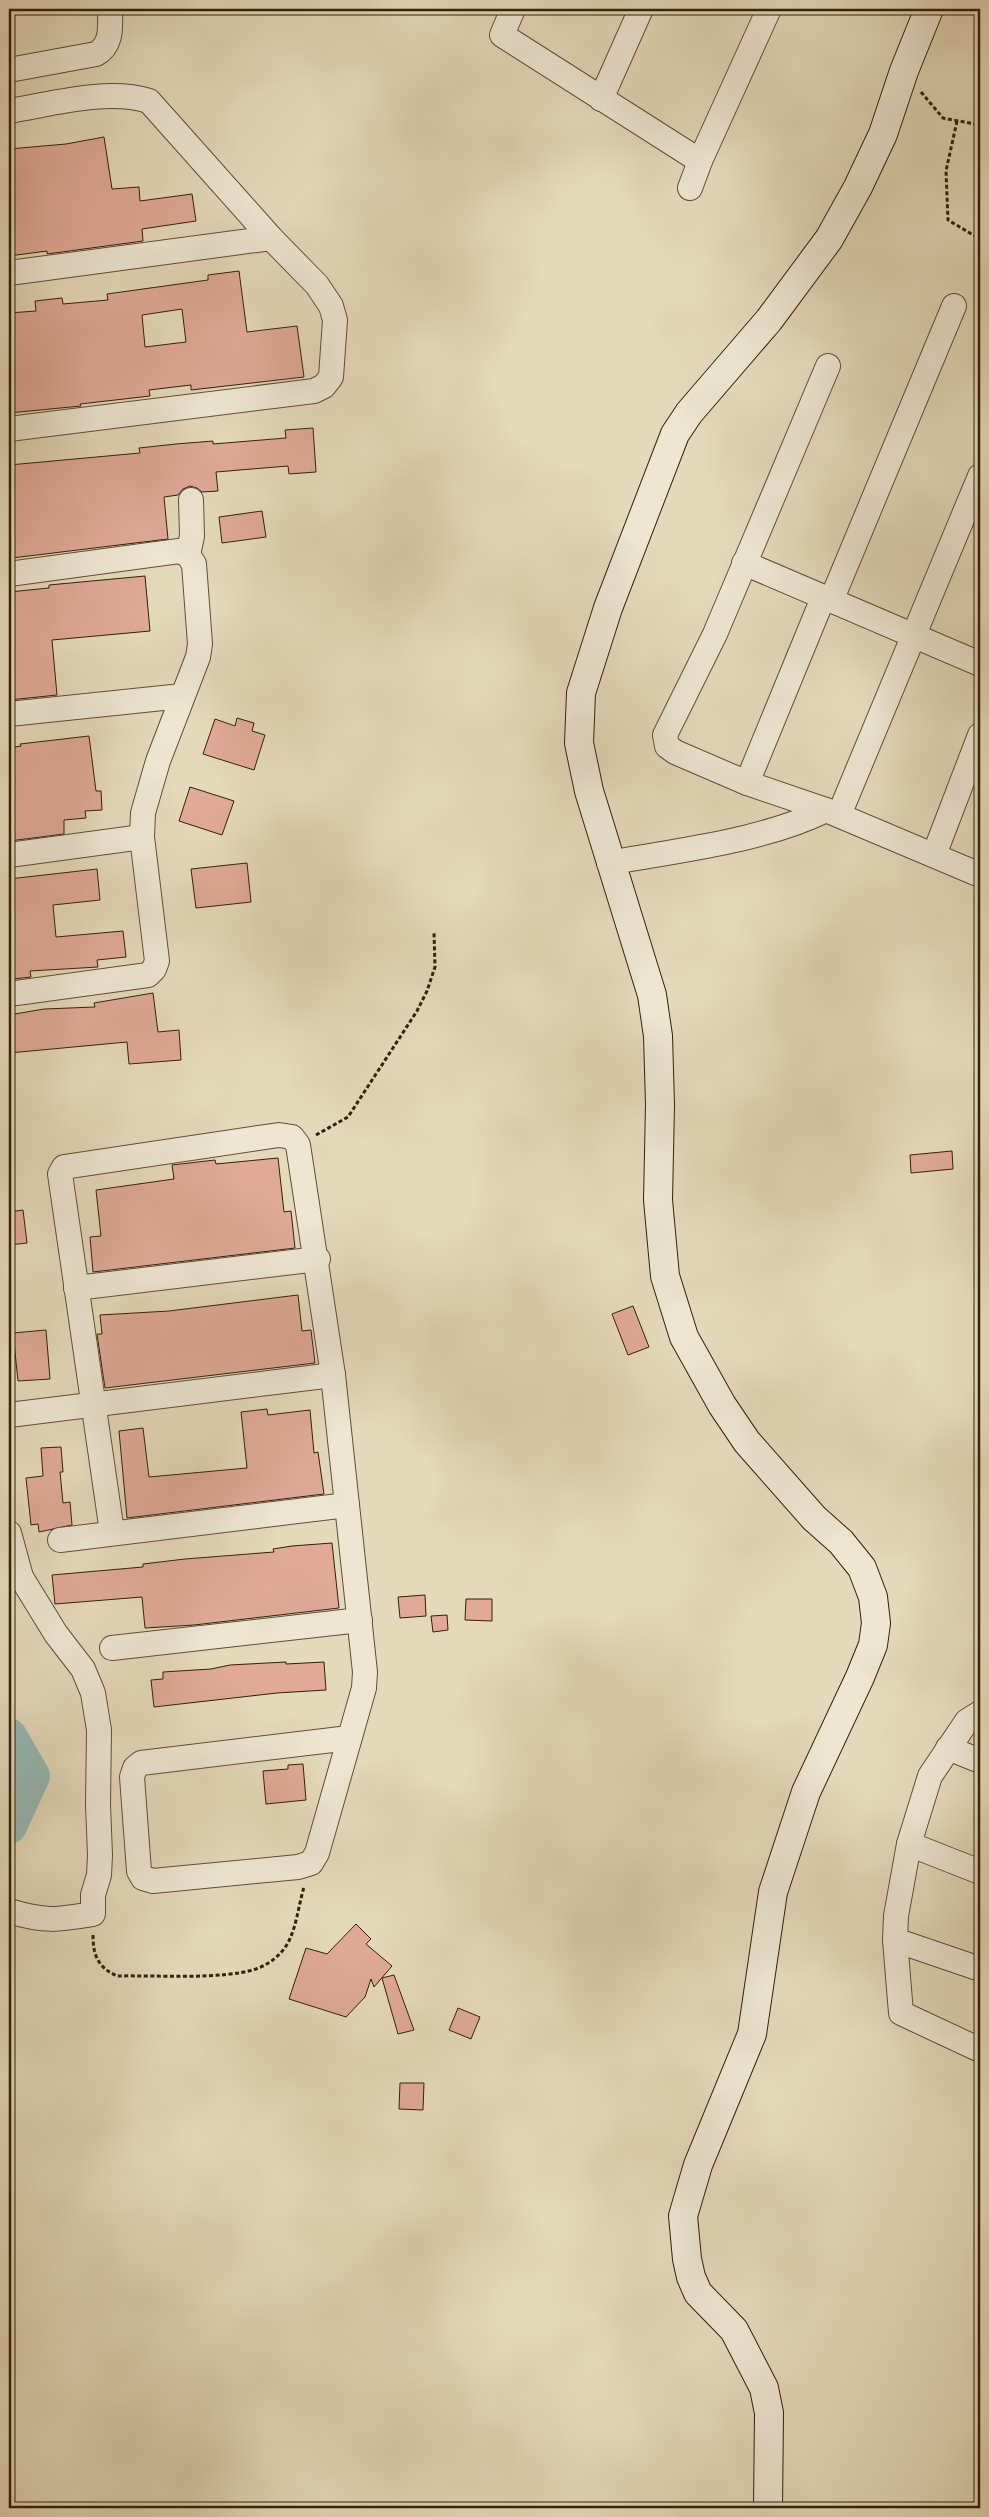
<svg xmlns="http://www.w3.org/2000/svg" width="989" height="2517" font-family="'Libre Bodoni',serif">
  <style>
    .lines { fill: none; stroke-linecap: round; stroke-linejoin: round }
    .river { stroke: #96b9b6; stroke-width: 36 }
    .building { fill: #e0a998; stroke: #32200a; fill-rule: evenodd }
    .minor-casing { stroke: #5f4e36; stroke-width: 26 }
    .secondary-casing { stroke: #32200a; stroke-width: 30 }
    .path { stroke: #32200a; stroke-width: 3; stroke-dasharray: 4 2.5; stroke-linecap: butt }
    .minor { stroke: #eee6d3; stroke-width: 24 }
    .secondary { stroke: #eee6d3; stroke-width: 28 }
  </style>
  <rect width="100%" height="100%" fill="#e5d9bb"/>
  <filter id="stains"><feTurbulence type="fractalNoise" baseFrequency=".004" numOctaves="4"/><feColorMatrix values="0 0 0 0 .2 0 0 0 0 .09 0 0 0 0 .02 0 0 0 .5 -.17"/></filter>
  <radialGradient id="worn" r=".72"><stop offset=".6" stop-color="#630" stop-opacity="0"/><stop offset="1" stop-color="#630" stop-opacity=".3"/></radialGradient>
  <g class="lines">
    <path class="river" d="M9,1736L32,1776L9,1826"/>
  </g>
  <g class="building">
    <path d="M104,137L112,189L139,187L140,201L192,194L196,221L142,229L143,241L47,254V251L9,256V149L66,144Z"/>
    <path d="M239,271L247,332L297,326L304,377L191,390V385L149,390L150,396L80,404L81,406L9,413V313L36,311L35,301L62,298L63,304L108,300L107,294L208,280V275ZM182,309L186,342L145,347L142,315Z"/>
    <path d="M313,428L316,472L289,474L288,466L216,472L218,491L202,492L197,488L190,486L183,489L178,495L164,497L168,539L12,558L9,510V465L140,453L139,448L176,444L213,441V444L286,438L285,430Z"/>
    <path d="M262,511L266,537L222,543L219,517Z"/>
    <path d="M145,576L150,631L52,640L57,695L9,700V592L49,588V585Z"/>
    <path d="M237,718L254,723L252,731L265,735L254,770L203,754L215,719L235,726Z"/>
    <path d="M89,736L96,791H101L102,810L85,811L86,818L64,820V834L9,841V748L21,746L20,744Z"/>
    <path d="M190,787L234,801L222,835L179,821Z"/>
    <path d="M247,863L251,902L196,908L191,869Z"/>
    <path d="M97,869L100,900L53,905L56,937L123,931L126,957L97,960L98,967L30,971L31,977L13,979L12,976L9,977V879Z"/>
    <path d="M153,993L158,1032L179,1030L181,1060L129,1064L127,1042L9,1053V1015L44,1009L95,1007L94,1003Z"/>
    <path d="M952,1151L953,1169L911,1173L910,1155Z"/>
    <path d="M278,1158L284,1212L291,1211L295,1248L93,1272L90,1237L101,1236L96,1190L174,1179L172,1165L215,1160L216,1164Z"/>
    <path d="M23,1210L27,1243L9,1245V1212Z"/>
    <path d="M298,1295L302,1331L311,1330L315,1363L105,1388L97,1334H102L100,1315L169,1311Z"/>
    <path d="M633,1306L649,1347L628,1355L612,1314Z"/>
    <path d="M46,1330L50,1379L18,1381L13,1333Z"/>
    <path d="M267,1409L268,1415L310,1410L314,1453L318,1452L324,1494L127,1518L119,1431L143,1428L149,1477L247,1468L241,1412Z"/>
    <path d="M61,1447L63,1472H60L63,1503L70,1502L72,1525L39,1532L38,1524L31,1525L26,1478L43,1476L41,1448Z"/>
    <path d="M332,1543L339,1608L194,1625L145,1628L142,1597L55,1604L52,1575L143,1567V1564L185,1559L274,1552L273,1549L292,1546Z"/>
    <path d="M425,1595L426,1616L400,1618L398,1597Z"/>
    <path d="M466,1599H492V1621L465,1620Z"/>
    <path d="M447,1615L448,1630L433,1632L431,1616Z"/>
    <path d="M286,1662V1664L324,1662L326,1690L277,1693L154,1707L151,1680L163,1679V1672L211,1669L230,1665Z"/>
    <path d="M303,1764L306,1800L266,1804L263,1771L288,1769V1765Z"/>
    <path d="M356,1924L371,1939L366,1944L392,1966L374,1987L371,1979L365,1997L346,2017L289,1999L306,1948L327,1954Z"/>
    <path d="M394,1975L414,2030L398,2034L382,1978Z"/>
    <path d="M458,2008L480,2017L471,2039L449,2030Z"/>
    <path d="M400,2083H424L423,2110L399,2109Z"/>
  </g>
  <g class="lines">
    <defs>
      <g id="minor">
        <path d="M513,9L502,35L700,161L690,188"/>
        <path d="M9,70L96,54C113,45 110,25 110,9"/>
        <path d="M601,99L641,9"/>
        <path d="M9,111C52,104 107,88 149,101L271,238L317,285L331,306L335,320L331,377L324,386L314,391L9,429"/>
        <path d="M700,161L769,9"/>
        <path d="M9,273L271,238"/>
        <path d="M828,366L715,634L665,735L667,746L675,752L747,783L826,810L980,875"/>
        <path d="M188,555L192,536L191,500"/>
        <path d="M744,563L980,664"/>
        <path d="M9,574L179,551L188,555L194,564L200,644L198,657L158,761L143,813L142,837L157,961L154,969L148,975L9,994"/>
        <path d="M831,601L954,306"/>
        <path d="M9,714L182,696"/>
        <path d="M747,783L823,598"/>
        <path d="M839,815L980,476"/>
        <path d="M9,855L142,837"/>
        <path d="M934,855L980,735"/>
        <path d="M609,863C679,850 763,841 826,810"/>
        <path d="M76,1288L318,1259"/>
        <path d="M9,1415L333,1375"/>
        <path d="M112,1532L60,1174L64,1167L279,1135L292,1137L298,1145L333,1375L365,1672L364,1688L317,1853L311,1863L298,1867L153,1881L143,1878L139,1871L132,1777L135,1768L141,1763L349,1738"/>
        <path d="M9,1533L21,1577L56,1634L83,1669L93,1693L99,1730L98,1805L100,1855L99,1875L93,1895V1914C57,1920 45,1922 9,1911"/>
        <path d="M60,1540L347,1505"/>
        <path d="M112,1648L360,1620"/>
        <path d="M980,1713L967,1721L930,1776L909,1844L896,1916L895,1940L980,1969"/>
        <path d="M948,1748L980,1761"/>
        <path d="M909,1844L980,1872"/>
        <path d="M895,1940L901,2013L980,2050"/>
      </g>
      <path id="secondary" d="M768,2508L769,2413L764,2388L734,2330L698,2293L691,2277L687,2259L683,2216L698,2165L752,2034L773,1892L806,1792L860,1677L873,1645L876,1623L873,1597L862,1568L841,1542L814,1518L747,1442L722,1405L684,1337L665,1276L658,1200L660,1105L658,1036L652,995L589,791L579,743L581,693L608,608L675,434L689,413L769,320L829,239L858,187L883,134L904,71L929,9"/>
    </defs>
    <use href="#minor" class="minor-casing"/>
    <use href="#secondary" class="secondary-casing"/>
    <g class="path">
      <path d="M921,92L943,118L980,125"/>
      <path d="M957,121L946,171L948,220L980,239"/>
      <path d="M316,1135L348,1117L417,1011L427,991L435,967L434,932"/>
      <path d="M93,1935C93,1956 98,1967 117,1976C154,1975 223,1980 256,1969C267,1965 277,1958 284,1949C296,1933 298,1907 304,1887"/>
    </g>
    <use href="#minor" class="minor"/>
    <use href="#secondary" class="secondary"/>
  </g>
  <rect width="989" height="2517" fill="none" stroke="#e5d9bb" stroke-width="30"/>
  <rect x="10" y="10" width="969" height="2497" fill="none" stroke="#32200a" stroke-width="2.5"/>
  <rect x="15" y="15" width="959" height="2487" fill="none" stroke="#32200a"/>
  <rect width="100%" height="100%" filter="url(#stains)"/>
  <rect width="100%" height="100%" fill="url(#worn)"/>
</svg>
